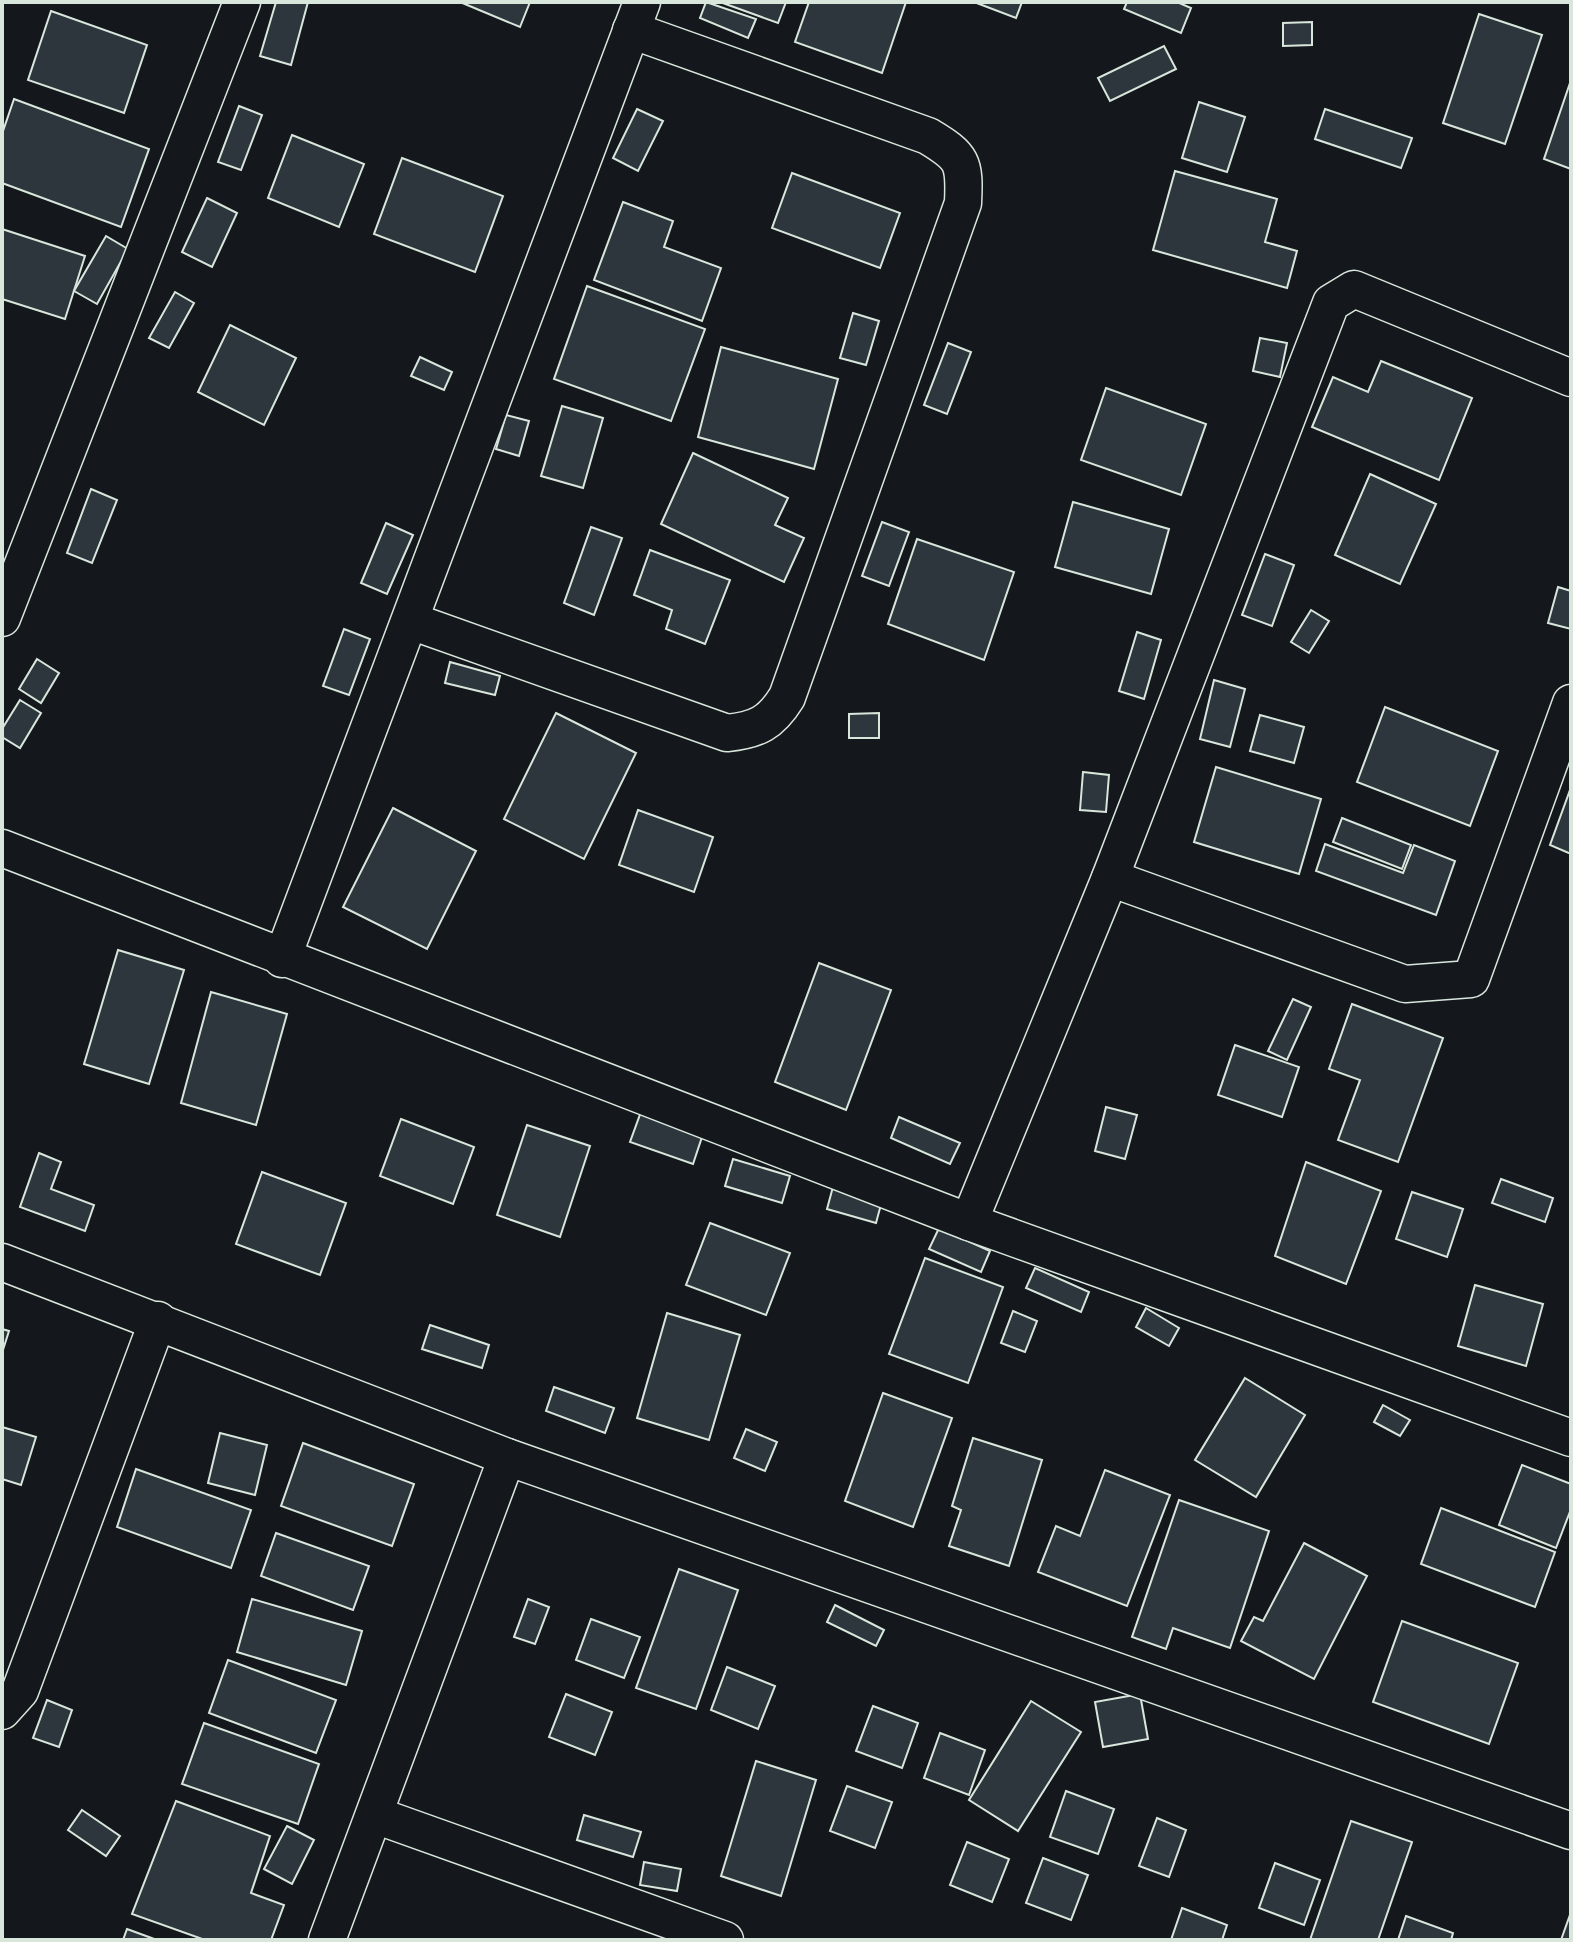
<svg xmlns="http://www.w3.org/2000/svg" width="1573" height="1942" font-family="Jost,sans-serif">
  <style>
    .building { fill: #2c363c; stroke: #d8e6dc; stroke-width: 2 }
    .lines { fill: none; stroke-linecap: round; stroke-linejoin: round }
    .minor-casing { stroke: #d8e6dc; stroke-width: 39 }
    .minor { stroke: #14181c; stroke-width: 36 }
  </style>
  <rect width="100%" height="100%" fill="#14181c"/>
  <g class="building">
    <path d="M276,2H308L291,65L260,56Z"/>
    <path d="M460,2H530L520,27Z"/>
    <path d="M706,2L756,19L748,38L700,18Z"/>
    <path d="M720,2H786L778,23Z"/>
    <path d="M809,2H906L882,73L795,42Z"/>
    <path d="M974,2H1022L1016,18Z"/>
    <path d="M1127,2H1177L1191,8L1181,33L1124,9Z"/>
    <path d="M51,11L147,45L124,113L28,80Z"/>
    <path d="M1479,14L1542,35L1505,144L1443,123Z"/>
    <path d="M1312,22V45L1283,46V23Z"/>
    <path d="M1164,46L1176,69L1110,101L1098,78Z"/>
    <path d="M1571,80V169L1544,159Z"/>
    <path d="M14,99L149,149L121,227L2,183V134Z"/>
    <path d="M1199,102L1245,117L1227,172L1182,158Z"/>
    <path d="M239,106L262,115L241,170L218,162Z"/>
    <path d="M637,109L663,121L638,171L613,158Z"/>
    <path d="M1325,109L1412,138L1401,168L1315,139Z"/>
    <path d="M292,135L364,164L339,227L268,198Z"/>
    <path d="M402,158L503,196L475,272L374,234Z"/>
    <path d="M1175,171L1277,199L1265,242L1297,251L1287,288L1153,250Z"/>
    <path d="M792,173L900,213L880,268L772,228Z"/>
    <path d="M207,198L237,213L212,267L182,252Z"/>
    <path d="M623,202L673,221L664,247L721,268L702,321L594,280Z"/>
    <path d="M2,229L85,256L65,319L2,299Z"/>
    <path d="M106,236L128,249L97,304L74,291Z"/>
    <path d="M587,286L705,329L671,421L554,379Z"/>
    <path d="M175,292L194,303L169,348L149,338Z"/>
    <path d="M853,313L879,321L866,365L840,358Z"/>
    <path d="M230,325L296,358L264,425L198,392Z"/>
    <path d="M1260,338L1287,343L1280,377L1253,371Z"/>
    <path d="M948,343L971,352L947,414L924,405Z"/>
    <path d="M721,347L838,379L814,469L698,437Z"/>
    <path d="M420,357L452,372L444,390L411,376Z"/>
    <path d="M1381,361L1472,398L1439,480L1312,427L1333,377L1368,392Z"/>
    <path d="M1106,388L1206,424L1181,495L1081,460Z"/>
    <path d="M562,406L603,418L583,488L541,476Z"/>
    <path d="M506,415L529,421L519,456L496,449Z"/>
    <path d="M693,453L788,498L775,525L804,538L784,582L661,524Z"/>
    <path d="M1370,474L1436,504L1400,584L1335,555Z"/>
    <path d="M91,489L117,500L92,563L67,553Z"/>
    <path d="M1073,502L1169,529L1151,594L1055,567Z"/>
    <path d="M882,522L909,532L889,586L862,576Z"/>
    <path d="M386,523L413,535L387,594L361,583Z"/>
    <path d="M591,527L622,538L594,615L564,603Z"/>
    <path d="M917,539L1014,572L984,660L888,624Z"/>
    <path d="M650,550L730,580L705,644L666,629L672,610L634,595Z"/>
    <path d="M1265,554L1294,565L1272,626L1242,615Z"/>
    <path d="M1558,587L1571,591V629L1548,623Z"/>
    <path d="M1311,610L1329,621L1309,653L1291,642Z"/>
    <path d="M344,629L370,639L349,695L323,686Z"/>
    <path d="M1137,632L1161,640L1144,699L1119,691Z"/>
    <path d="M37,659L59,673L41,703L19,689Z"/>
    <path d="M450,662L500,676L495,695L445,683Z"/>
    <path d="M1214,680L1245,689L1230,747L1200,739Z"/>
    <path d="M20,700L41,713L20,748L2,737V729Z"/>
    <path d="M1385,707L1498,751L1470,826L1357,782Z"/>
    <path d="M556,713L636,753L584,859L504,819Z"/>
    <path d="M879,713V738H849V714Z"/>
    <path d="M1260,715L1304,727L1294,763L1250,751Z"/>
    <path d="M1216,767L1321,799L1299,874L1194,842Z"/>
    <path d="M1083,772L1109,775L1106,812L1080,810Z"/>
    <path d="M1570,790H1571V854L1550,845Z"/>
    <path d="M393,808L476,851L427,949L343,907Z"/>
    <path d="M638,810L713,837L694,892L619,865Z"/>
    <path d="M1342,818L1411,845L1402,869L1333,842Z"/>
    <path d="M1325,844L1403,873L1414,845L1455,861L1436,915L1316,871Z"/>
    <path d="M118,950L184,970L149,1084L84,1064Z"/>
    <path d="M819,963L891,990L846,1110L775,1082Z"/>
    <path d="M211,992L287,1014L256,1125L181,1103Z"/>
    <path d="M1293,999L1311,1007L1287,1060L1268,1051Z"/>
    <path d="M1352,1004L1443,1038L1398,1162L1338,1140L1360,1080L1329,1069Z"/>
    <path d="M1235,1045L1299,1067L1282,1117L1218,1095Z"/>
    <path d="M1106,1107L1137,1115L1125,1159L1095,1151Z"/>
    <path d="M642,1109L704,1131L693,1164L630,1142Z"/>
    <path d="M899,1117L960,1143L950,1164L891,1138Z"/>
    <path d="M401,1119L474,1147L453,1204L380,1176Z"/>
    <path d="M527,1125L590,1146L560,1237L497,1215Z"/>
    <path d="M39,1153L61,1162L51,1189L94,1205L85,1231L20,1207Z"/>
    <path d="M733,1159L790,1176L782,1203L725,1186Z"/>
    <path d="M1306,1162L1381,1191L1346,1284L1275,1256Z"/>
    <path d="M262,1172L346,1203L320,1275L236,1244Z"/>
    <path d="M1501,1179L1553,1198L1545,1222L1492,1203Z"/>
    <path d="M834,1183L883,1197L876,1223L827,1209Z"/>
    <path d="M1412,1192L1463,1209L1447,1257L1396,1239Z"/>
    <path d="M710,1223L790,1253L766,1315L686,1285Z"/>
    <path d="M939,1228L990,1251L981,1272L929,1249Z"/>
    <path d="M925,1258L1003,1287L968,1383L889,1354Z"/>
    <path d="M1035,1268L1089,1292L1081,1312L1026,1288Z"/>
    <path d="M1475,1285L1543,1304L1526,1366L1458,1346Z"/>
    <path d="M1146,1308L1179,1328L1169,1346L1136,1327Z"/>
    <path d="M1013,1311L1037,1321L1025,1352L1001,1343Z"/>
    <path d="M667,1313L740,1335L709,1440L637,1418Z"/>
    <path d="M430,1325L489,1345L482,1368L422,1349Z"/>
    <path d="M2,1329L9,1331L2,1353Z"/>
    <path d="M1245,1378L1305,1415L1256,1497L1195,1460Z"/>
    <path d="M554,1387L614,1408L605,1433L546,1411Z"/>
    <path d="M883,1393L952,1418L913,1527L845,1501Z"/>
    <path d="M1383,1405L1410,1420L1400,1436L1374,1422Z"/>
    <path d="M2,1427L36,1437L21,1485L2,1479Z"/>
    <path d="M746,1429L777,1442L765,1471L734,1458Z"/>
    <path d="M220,1433L267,1445L255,1495L208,1483Z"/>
    <path d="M973,1438L1042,1460L1009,1566L949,1546L961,1510L952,1506Z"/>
    <path d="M303,1443L414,1484L392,1546L281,1506Z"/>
    <path d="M1522,1465L1571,1484V1509L1556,1548L1499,1525Z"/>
    <path d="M136,1469L251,1510L231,1568L117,1527Z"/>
    <path d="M1105,1470L1170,1495L1127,1606L1038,1572L1056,1526L1080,1536Z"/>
    <path d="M1179,1500L1269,1531L1230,1648L1173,1628L1166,1649L1132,1637Z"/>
    <path d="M1441,1508L1555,1552L1535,1607L1421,1564Z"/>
    <path d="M276,1533L369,1566L353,1610L261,1576Z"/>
    <path d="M1304,1543L1367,1576L1314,1679L1241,1641L1254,1617L1263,1621Z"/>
    <path d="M679,1569L738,1590L696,1709L636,1688Z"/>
    <path d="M252,1599L362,1631L346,1685L237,1652Z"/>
    <path d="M528,1599L549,1607L535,1644L514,1637Z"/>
    <path d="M835,1605L884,1630L876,1646L827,1622Z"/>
    <path d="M591,1619L640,1637L624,1678L576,1660Z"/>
    <path d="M1402,1621L1518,1663L1489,1744L1373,1702Z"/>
    <path d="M228,1660L336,1700L316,1753L209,1713Z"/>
    <path d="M727,1667L775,1686L758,1729L711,1710Z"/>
    <path d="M566,1694L612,1712L595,1755L549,1737Z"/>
    <path d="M1140,1694L1148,1739L1103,1747L1095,1702Z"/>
    <path d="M47,1700L72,1710L59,1747L33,1738Z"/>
    <path d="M1031,1701L1081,1732L1018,1831L969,1800Z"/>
    <path d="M873,1706L918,1723L902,1768L856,1751Z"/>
    <path d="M204,1723L319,1764L298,1824L182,1784Z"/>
    <path d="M940,1733L985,1750L969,1795L924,1778Z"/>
    <path d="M756,1761L816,1780L781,1896L721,1876Z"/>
    <path d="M847,1786L892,1802L875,1848L830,1831Z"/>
    <path d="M1066,1791L1114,1809L1098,1854L1050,1837Z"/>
    <path d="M176,1801L270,1836L251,1893L284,1905L271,1940H205L132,1914Z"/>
    <path d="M82,1810L120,1836L106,1856L68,1830Z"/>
    <path d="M584,1815L641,1832L633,1857L577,1840Z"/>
    <path d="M1157,1818L1186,1830L1169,1877L1139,1866Z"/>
    <path d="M1351,1821L1412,1842L1378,1940H1310Z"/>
    <path d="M287,1826L314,1840L292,1884L264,1869Z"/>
    <path d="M967,1842L1009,1859L992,1902L950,1885Z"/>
    <path d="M1043,1858L1088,1875L1071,1920L1026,1903Z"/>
    <path d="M644,1862L681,1869L677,1891L640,1885Z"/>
    <path d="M1275,1863L1320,1880L1304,1925L1259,1908Z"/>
    <path d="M1182,1908L1227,1925L1222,1940H1171Z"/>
    <path d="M1571,1912V1940H1561Z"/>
    <path d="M1406,1916L1453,1933L1451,1940H1398Z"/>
    <path d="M127,1929L157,1940H123Z"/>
  </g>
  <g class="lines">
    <defs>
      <g id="minor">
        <path d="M2,618L242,2"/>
        <path d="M411,621L727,733C757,730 771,723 787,697L963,203C965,162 963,157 928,136L631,30"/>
        <path d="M2,848L969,1222L1571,1438"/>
        <path d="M1110,878L1405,984L1471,979L1571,703"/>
        <path d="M282,959L642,2"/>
        <path d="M969,1222L1110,878L1331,303L1354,289L1571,378"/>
        <path d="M2,1262L507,1457L1571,1831"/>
        <path d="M2,1711L20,1691L158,1320"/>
        <path d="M375,1815L725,1940"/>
        <path d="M327,1940L507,1457"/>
      </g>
    </defs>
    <use href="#minor" class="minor-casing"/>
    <use href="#minor" class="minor"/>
  </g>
  <rect width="1573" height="1942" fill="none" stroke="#d8e6dc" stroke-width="8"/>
</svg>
